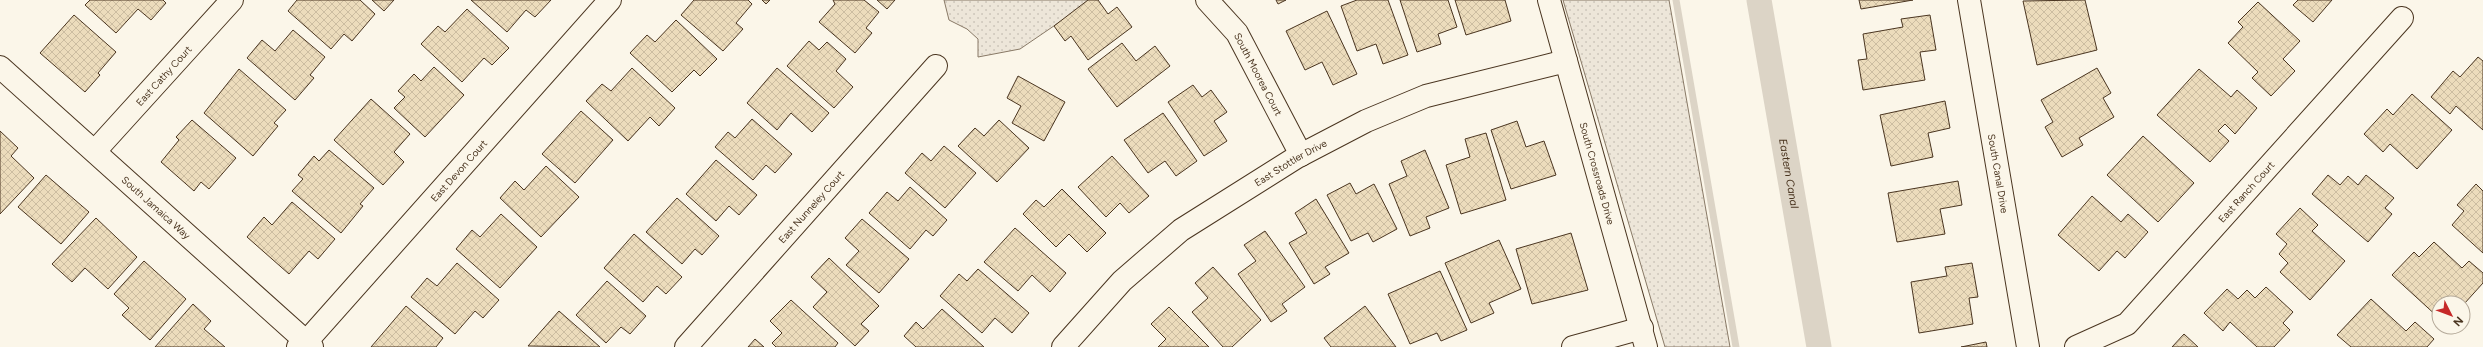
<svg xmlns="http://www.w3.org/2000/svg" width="2483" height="347" font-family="Figtree,sans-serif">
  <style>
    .park { fill: url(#park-dots); stroke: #887966 }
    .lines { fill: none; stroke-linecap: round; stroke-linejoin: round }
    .stream { stroke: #dcd4c6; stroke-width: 7 }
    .canal { stroke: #dcd4c6; stroke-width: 25 }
    .building { fill: url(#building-cross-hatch); stroke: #4a3520 }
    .minor-casing { stroke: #4a3520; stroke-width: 24 }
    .minor { stroke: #fbf6e9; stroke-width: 22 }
    .labels { text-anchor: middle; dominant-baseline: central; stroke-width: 3; stroke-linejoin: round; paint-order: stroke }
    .street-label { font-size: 10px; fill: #4a3520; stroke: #fbf6e9 }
    .water-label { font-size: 11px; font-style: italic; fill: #4a3520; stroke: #fbf6e9 }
  </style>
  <defs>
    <pattern id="park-dots" width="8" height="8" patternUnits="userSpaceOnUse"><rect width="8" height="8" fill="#ede6d9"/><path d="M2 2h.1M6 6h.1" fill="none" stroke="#cdc6ba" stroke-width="1.8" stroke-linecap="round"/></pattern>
    <pattern id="building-cross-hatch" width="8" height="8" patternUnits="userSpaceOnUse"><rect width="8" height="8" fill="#ecdcbc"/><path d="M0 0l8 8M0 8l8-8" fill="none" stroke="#ccbda1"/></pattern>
  </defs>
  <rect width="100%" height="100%" fill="#fbf6e9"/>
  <g class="park">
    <path d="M944,0H1092L1020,49L978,57V39L967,29L949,20Z"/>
    <path d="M1563,0H1669L1730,347H1665Z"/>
  </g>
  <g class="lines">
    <path class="stream" d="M1676,0L1736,347"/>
    <path class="canal" id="s1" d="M1759,0L1819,347"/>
  </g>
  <g class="building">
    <path d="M90,0H163L166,3L151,20L138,9L116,33L85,5Z"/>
    <path d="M297,0H360L375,14L352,41L344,34L331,49L288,11Z"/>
    <path d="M372,0H394L384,11Z"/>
    <path d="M471,0H551L535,17L526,10L507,32Z"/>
    <path d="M694,0H748L752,4L736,23L743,29L723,51L681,15Z"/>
    <path d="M762,0H770L766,4Z"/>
    <path d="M833,0H864L879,12L866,28L872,33L855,53L819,22L835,4Z"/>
    <path d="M877,0H895L887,9Z"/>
    <path d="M1088,0H1098L1108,14L1117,7L1132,27L1088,60L1071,36L1065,41L1054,26Z"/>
    <path d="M1276,0H1286L1278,4Z"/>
    <path d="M1357,0H1388L1408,55L1383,64L1376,44L1357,51L1341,6Z"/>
    <path d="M1400,0H1448L1457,27L1438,34L1441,44L1417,52Z"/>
    <path d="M1455,0H1505L1511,21L1466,35Z"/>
    <path d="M1859,0H1913L1861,9Z"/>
    <path d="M2085,0L2097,50L2037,65L2023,1Z"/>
    <path d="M2298,0H2332L2313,22L2293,5Z"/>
    <path d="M2258,2L2300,41L2283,59L2295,71L2271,96L2252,78L2258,72L2228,43L2243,27L2238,22Z"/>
    <path d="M467,9L509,48L492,65L484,58L462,82L421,44L438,26L445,32Z"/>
    <path d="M1327,11L1357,74L1333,85L1322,62L1305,70L1286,31Z"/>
    <path d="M74,15L116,52L98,73L100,75L85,92L40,53Z"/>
    <path d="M1930,15L1936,50L1920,52L1925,80L1863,90L1858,60L1867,59L1863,34L1903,27L1901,19Z"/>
    <path d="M676,20L717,59L700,76L694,70L672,92L630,53L647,35L655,42Z"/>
    <path d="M293,30L325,57L310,75L314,78L295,100L247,58L262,40L275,51Z"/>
    <path d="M809,41L819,50L827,42L846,59L836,71L853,87L834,108L787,66Z"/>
    <path d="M1122,43L1136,61L1155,46L1170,66L1117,107L1088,69Z"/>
    <path d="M2478,57L2483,61V130L2456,106L2450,114L2431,97L2453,71L2460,77Z"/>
    <path d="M434,67L464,95L425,137L394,108L405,97L398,91L414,74L421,81Z"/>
    <path d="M632,68L675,108L659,126L650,117L628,141L586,101L602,84L611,91Z"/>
    <path d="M777,68L829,113L812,132L791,113L777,130L747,103Z"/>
    <path d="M2097,68L2111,93L2103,98L2114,117L2079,138L2083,145L2062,157L2045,127L2053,122L2041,100Z"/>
    <path d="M239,69L286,110L274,123L278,126L253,156L204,113Z"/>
    <path d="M2199,69L2231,97L2237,90L2257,108L2235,134L2225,124L2218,131L2229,141L2210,162L2157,115Z"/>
    <path d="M1018,76L1065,102L1044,141L1012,123L1021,106L1007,98Z"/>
    <path d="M1193,85L1202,97L1211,90L1227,112L1214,121L1227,141L1204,156L1168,102Z"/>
    <path d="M2412,94L2452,130L2417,169L2390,144L2383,152L2364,134L2387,109L2393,115Z"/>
    <path d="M371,99L410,134L394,152L404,162L383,185L334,140Z"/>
    <path d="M1945,101L1950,128L1928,133L1933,157L1891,166L1880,115Z"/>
    <path d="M581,111L613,140L575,183L542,154Z"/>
    <path d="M1163,113L1197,161L1176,176L1165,161L1148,173L1124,140Z"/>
    <path d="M752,119L792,154L775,173L766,165L753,180L715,147L728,132L735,138Z"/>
    <path d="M192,120L236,158L209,189L201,182L194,191L161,162L179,140L176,137Z"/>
    <path d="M999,120L1029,148L997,182L958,146L975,128L984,136Z"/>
    <path d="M1517,121L1526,147L1544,141L1556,175L1511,189L1491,130Z"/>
    <path d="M0,131L18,148L11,156L34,178L0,214Z"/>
    <path d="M1486,133L1506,200L1461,214L1446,165L1470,157L1465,139Z"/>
    <path d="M2143,136L2194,183L2158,222L2107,175Z"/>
    <path d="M944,146L976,173L945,208L905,173L922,153L931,161Z"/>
    <path d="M329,150L374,188L360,204L363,206L341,233L292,191L303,179L298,175L314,156L319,161Z"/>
    <path d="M1425,150L1449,208L1426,217L1430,228L1410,236L1389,184L1407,176L1401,161Z"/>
    <path d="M1112,156L1149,196L1129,213L1120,203L1106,217L1078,187Z"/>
    <path d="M716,160L757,195L739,215L729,206L716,221L686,194Z"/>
    <path d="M546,166L579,197L541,237L500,198L515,181L524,190Z"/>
    <path d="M46,175L89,212L61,244L18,207Z"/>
    <path d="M2328,175L2340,185L2348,176L2358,185L2366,175L2394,198L2385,208L2392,214L2368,242L2312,194Z"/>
    <path d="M1958,181L1962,205L1940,209L1945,234L1897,242L1888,193Z"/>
    <path d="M1350,183L1356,194L1374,184L1397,229L1373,242L1368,233L1351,241L1327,195Z"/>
    <path d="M2476,184L2483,191V253L2452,225L2464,211L2457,205Z"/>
    <path d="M910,187L947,220L933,236L926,230L910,249L869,213L887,192L898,201Z"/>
    <path d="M1062,189L1106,233L1087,252L1069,234L1056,247L1023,214L1036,200L1044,207Z"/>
    <path d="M2092,196L2121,222L2128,214L2148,232L2125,258L2117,251L2099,271L2058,235Z"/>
    <path d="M677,198L719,236L702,255L695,249L682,264L646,232Z"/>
    <path d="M1316,199L1349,253L1325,267L1330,274L1314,284L1289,243L1307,233L1295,213Z"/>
    <path d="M292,202L335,239L318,259L309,251L289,274L247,237L264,217L272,225Z"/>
    <path d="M2300,208L2318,225L2312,231L2345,261L2310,300L2280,272L2288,263L2279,254L2287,244L2276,234Z"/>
    <path d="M501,214L537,247L500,288L456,249L472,230L480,237Z"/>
    <path d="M96,218L137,257L108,289L85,268L72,282L52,264Z"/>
    <path d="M862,219L909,259L879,293L846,265L859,251L845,238Z"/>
    <path d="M1015,228L1066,273L1050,292L1032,275L1018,291L984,262Z"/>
    <path d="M1265,231L1305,287L1282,304L1287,311L1271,322L1238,274L1256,261L1244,245Z"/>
    <path d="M1571,233L1588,290L1532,304L1516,249Z"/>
    <path d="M634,234L682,277L666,294L657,286L643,302L604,268Z"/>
    <path d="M1499,240L1521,289L1489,303L1494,313L1471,323L1445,263Z"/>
    <path d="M2434,242L2462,268L2469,261L2483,273V283L2464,304L2458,298L2453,303H2439V318L2392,275L2414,252L2419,257Z"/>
    <path d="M829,258L879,306L861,324L869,331L855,346L813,307L827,292L811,277Z"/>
    <path d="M144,261L186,299L150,340L122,315L129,308L114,294Z"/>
    <path d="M457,263L499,300L483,318L475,311L455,334L411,297L427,278L437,286Z"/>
    <path d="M1972,263L1978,297L1969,298L1973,324L1919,333L1911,282L1947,276L1945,267Z"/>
    <path d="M1213,267L1261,320L1232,347H1223L1192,312L1208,298L1195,283Z"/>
    <path d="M978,269L1029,313L1012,333L995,318L982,333L940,296L959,274L967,281Z"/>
    <path d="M1440,271L1467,330L1441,341L1437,333L1410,344L1388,294Z"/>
    <path d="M607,281L646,316L630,334L621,327L606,343L576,315Z"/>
    <path d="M2266,287L2293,312L2283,323L2290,330L2274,347H2257L2230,322L2223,331L2204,313L2227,289L2238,299L2247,290L2255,298Z"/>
    <path d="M2371,299L2406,331L2415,322L2434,339L2427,347H2351L2337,335Z"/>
    <path d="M791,300L838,343L835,347H776L772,343L782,333L770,321Z"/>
    <path d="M193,304L211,321L204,329L225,347H155Z"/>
    <path d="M406,306L443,338L436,347H371Z"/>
    <path d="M1365,306L1396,347H1331L1324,338Z"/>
    <path d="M1169,307L1209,347H1158L1166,339L1151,324Z"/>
    <path d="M942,309L984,347H916L904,336L916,322L923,329Z"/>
    <path d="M559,311L600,347L528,346Z"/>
    <path d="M2184,334L2198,347H2172Z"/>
    <path d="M755,339L764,347H748Z"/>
    <path d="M1986,342L1987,347H1961Z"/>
  </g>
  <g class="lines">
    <defs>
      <g id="minor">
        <path id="s2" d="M1207,0L1237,33L1301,155"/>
        <path id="s3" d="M1549,0L1646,347"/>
        <path id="s4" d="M1969,0L2028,347"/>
        <path id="s5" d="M0,67L312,347"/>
        <path id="s6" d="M95,151L232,0"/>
        <path id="s7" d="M298,347L306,342L610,0"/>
        <path id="s8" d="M686,347L936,66"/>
        <path id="s9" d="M1063,347L1122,281L1181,230L1297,157L1366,121L1426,96L1566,61"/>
        <path d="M1573,347L1642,328"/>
        <path id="s10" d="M2076,347L2127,324L2402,18"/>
      </g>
    </defs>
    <use href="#minor" class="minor-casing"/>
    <use href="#minor" class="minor"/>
  </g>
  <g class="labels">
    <g class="street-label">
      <text stroke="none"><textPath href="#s2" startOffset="91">South Moorea Court</textPath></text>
      <text stroke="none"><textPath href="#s6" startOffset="102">East Cathy Court</textPath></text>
      <text stroke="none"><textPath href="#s9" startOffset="295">East Stottler Drive</textPath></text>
      <text stroke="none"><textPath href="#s7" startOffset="239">East Devon Court</textPath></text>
      <text stroke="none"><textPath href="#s3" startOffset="180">South Crossroads Drive</textPath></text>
      <text stroke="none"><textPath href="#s4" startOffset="176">South Canal Drive</textPath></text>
      <text stroke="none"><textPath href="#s10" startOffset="234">East Ranch Court</textPath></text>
      <text stroke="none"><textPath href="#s5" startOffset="210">South Jamaica Way</textPath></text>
      <text stroke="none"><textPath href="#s8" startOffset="188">East Nunneley Court</textPath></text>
    </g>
    <g class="water-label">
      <text stroke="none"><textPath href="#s1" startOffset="176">Eastern Canal</textPath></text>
    </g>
  </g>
  <g transform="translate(2451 315) rotate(132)"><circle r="19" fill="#fbf6e9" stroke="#b4a999"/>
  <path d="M0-3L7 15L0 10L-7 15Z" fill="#c62828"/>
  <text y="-6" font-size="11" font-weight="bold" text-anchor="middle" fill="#4a3520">N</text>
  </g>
</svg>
